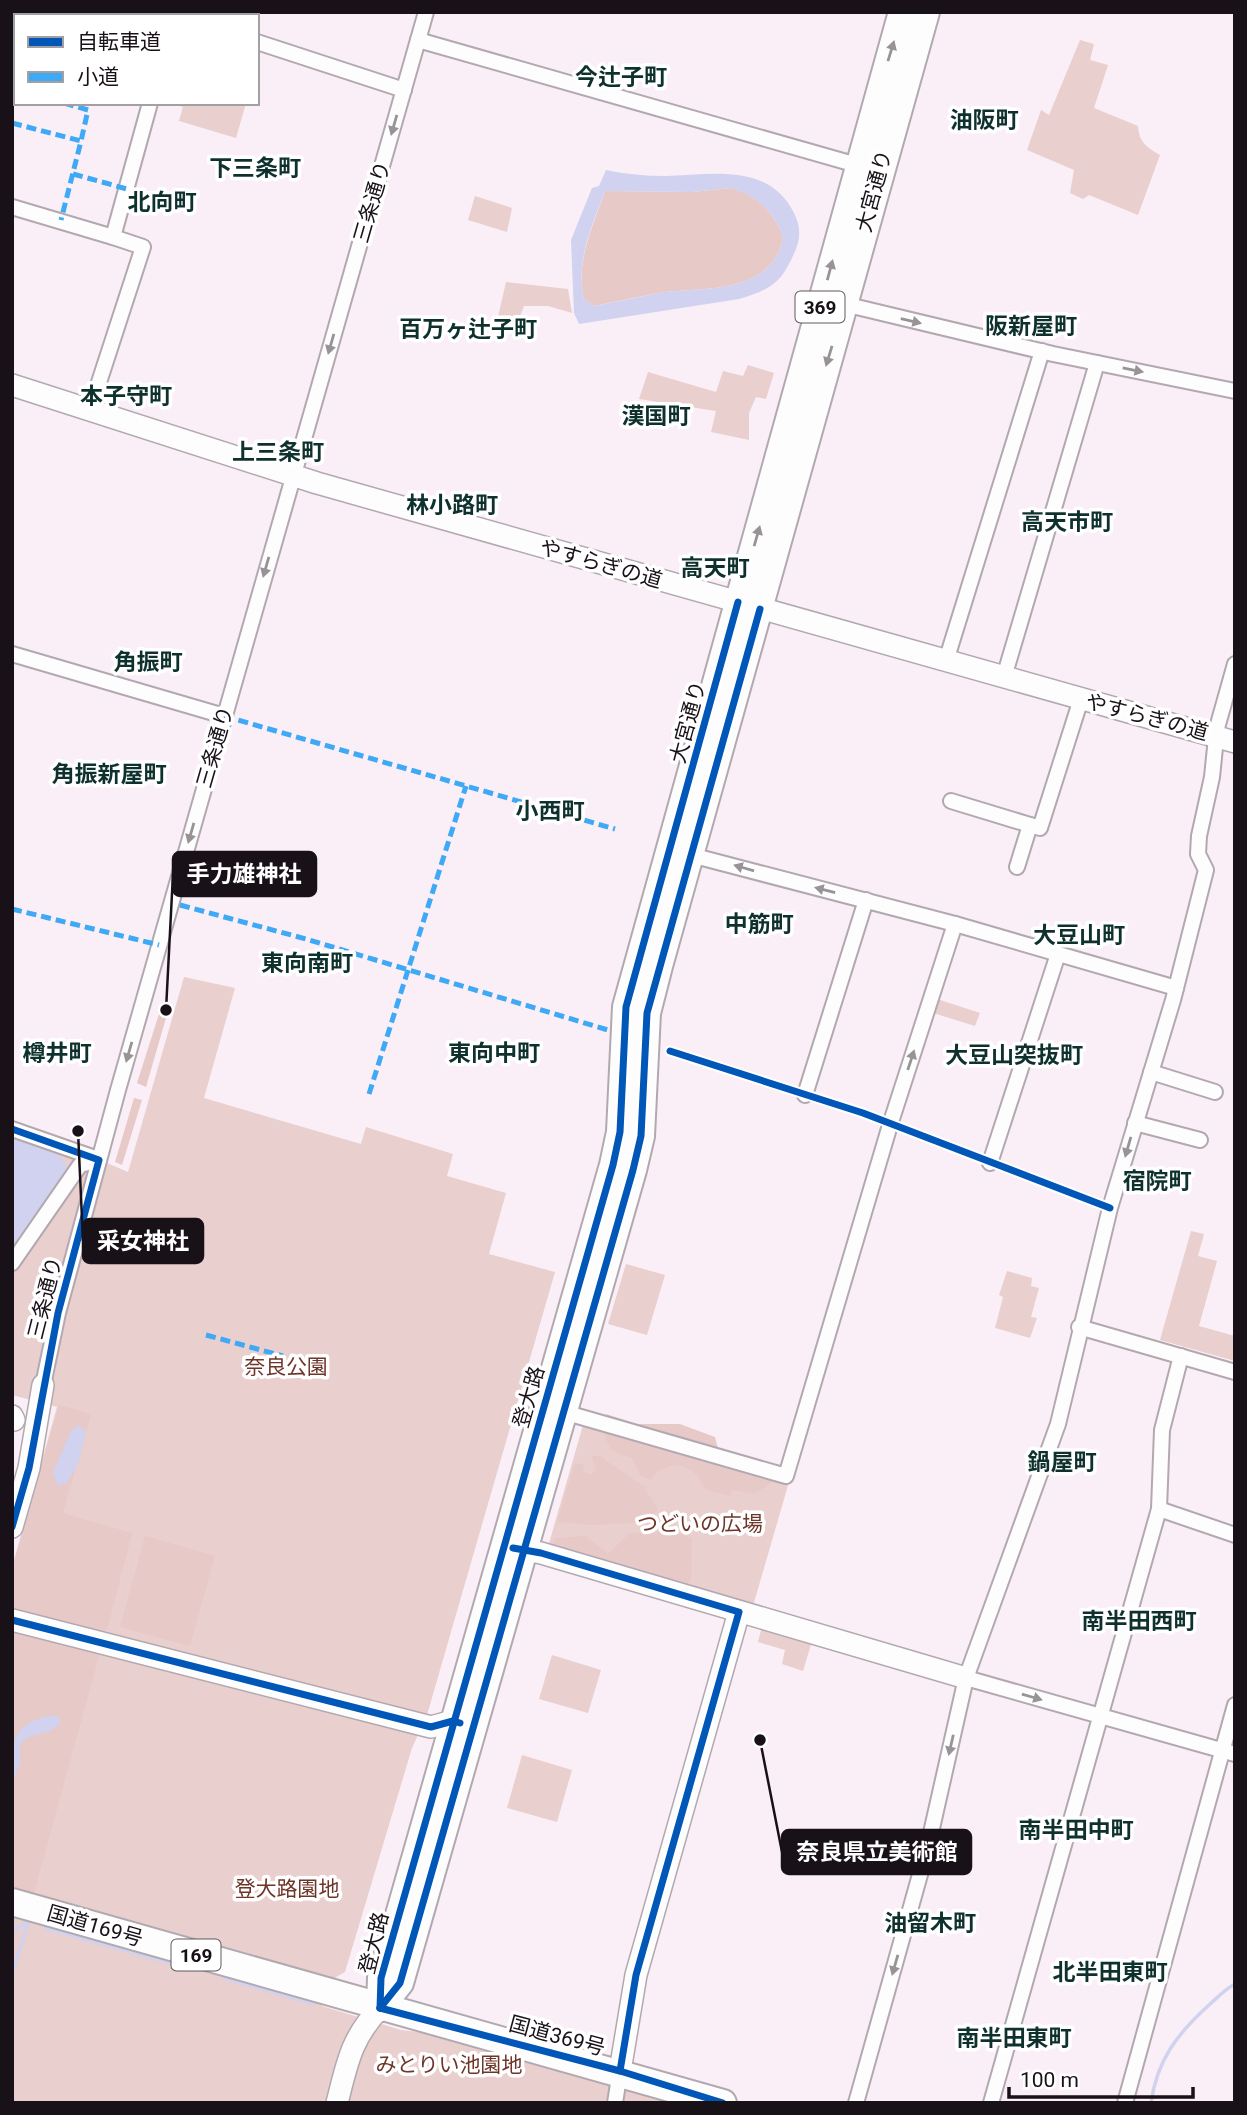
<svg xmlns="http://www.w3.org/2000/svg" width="1247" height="2115" font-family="Roboto,'Noto Sans JP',sans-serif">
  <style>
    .green { fill: #e9cfcd }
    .forest { fill: #e7c9c8 }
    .water { fill: #d0d2ef; fill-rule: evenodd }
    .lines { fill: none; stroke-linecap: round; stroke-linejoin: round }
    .stream { stroke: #d0d2ef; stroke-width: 3.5 }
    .street-casing { stroke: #b2a9b0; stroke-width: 18 }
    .secondary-casing { stroke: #b2a9b0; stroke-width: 24 }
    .highway-casing { stroke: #b2a9b0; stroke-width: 30 }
    .street { stroke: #fefdfe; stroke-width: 14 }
    .secondary { stroke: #fefdfe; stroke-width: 21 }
    .highway { stroke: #fefdfe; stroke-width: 26 }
    .quiet { stroke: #3fa9f5; stroke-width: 5; stroke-dasharray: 10 5; stroke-linecap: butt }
    .cycleway-casing { stroke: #fff; stroke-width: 11 }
    .cycleway { stroke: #0057b8; stroke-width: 7 }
    .oneway { fill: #979396 }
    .labels { text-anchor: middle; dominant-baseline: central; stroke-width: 7; stroke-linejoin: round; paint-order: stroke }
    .shield { fill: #fff; stroke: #5e585d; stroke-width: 2 }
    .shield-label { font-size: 19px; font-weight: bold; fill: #191118 }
    .street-label { font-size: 21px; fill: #191118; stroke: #fff }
    .park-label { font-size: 21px; fill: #6e3529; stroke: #fff }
    .neighbourhood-label { font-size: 23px; font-weight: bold; fill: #0e312e; stroke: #fff }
    .leader { fill: none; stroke: #191118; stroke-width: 2.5 }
    .callout-dot { fill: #191118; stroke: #fff; stroke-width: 2.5 }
    .callout { fill: #191118; stroke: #191118; stroke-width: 2.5 }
    .callout-label { font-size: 23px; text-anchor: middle; font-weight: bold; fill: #fff }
  </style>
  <rect width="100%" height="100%" fill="#faeff7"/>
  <g class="green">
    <path d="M1080,40L1094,44L1090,60L1108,65L1094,108L1138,126C1139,142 1146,147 1160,155L1138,215L1089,195L1083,199L1070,193L1074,170L1027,150L1041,110L1049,115Z"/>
    <path d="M171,103H246L236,138L179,121L183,107Z"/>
    <path d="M475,196L512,208L507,232L468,220Z"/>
    <path d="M506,282L568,289L572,313L548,306H524L517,324L498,317Z"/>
    <path d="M748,365L774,373L766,399L756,397L749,413V440L711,432L716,411L639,399L648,372L716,392L723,371L743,376Z"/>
    <path d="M184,977L235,988L204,1098L361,1144L366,1127L453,1154L447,1176L506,1193L489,1254L555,1272L427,1715L412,1748L345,1972L329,1981L322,2006L401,2030L426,2033L681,2103H12V1567L57,1407L12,1395V1122L94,1148L107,1163L128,1172Z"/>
    <path d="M934,998L980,1013L975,1026L930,1012Z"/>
    <path d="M1191,1231L1204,1234L1198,1256L1217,1261L1199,1326L1235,1336V1361L1160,1340Z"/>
    <path d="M626,1264L665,1275L647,1335L608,1324Z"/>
    <path d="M1007,1271L1032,1278L1031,1286L1039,1288L1031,1317L1037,1318L1030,1338L995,1328L1003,1297L999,1295Z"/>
    <path d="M583,1425L789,1482L753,1606L548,1547Z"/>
    <path d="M762,1626L812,1641L803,1671L782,1664L785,1650L758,1642Z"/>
    <path d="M552,1655L601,1670L588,1713L539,1699Z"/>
    <path d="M522,1755L572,1770L557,1822L507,1808Z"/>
  </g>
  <g class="forest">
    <path d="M731,188C754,194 768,207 779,227C785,238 782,246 776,257C753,295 695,287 658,293C636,297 615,302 594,306L584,299C575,262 593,226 605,191L692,192Z"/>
    <path d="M159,1014L166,1018L146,1087L137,1083Z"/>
    <path d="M134,1098L142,1100L122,1165L115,1162Z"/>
    <path d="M59,1405L91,1414L63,1513L132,1533L107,1630L102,1633L12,1611V1570Z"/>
    <path d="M606,1414L637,1424H680L715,1437L719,1452L781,1470L770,1484L754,1494L732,1490L729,1496C723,1493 714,1493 708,1490C703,1488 701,1481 698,1477C684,1459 662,1463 651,1480L641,1476L632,1458C606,1452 602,1439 606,1414Z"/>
    <path d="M592,1456H600L643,1486L658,1509L651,1522L591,1525L557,1522L575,1463L584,1465L583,1471L590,1475L596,1470Z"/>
    <path d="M673,1531L692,1539L691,1581L687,1583L552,1545L556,1538L586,1536L608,1554L630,1533Z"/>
    <path d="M145,1536L215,1556L190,1646L120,1627Z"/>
    <path d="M12,1628L100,1652L33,1897L12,1891Z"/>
  </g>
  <g class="water">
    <path d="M606,170C625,174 645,176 665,176C712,175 768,162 794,213C800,225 801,236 796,249C782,282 773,289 739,299L579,324L574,313L571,240L592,188L599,186ZM731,188C753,194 768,207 779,227C785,238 782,246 776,257C753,295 695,287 658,293C637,297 616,302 594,306L584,299C575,262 592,226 605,191L692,192Z"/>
    <path d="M12,1139C33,1142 65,1150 69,1173L12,1252Z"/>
    <path d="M78,1425L86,1431L78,1464L66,1484L58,1485L53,1473L70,1433Z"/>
    <path d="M54,1715L61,1720C53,1739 31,1728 20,1745V1764L12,1781C12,1742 10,1723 54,1715Z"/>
  </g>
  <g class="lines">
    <g class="stream">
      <path d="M45,1928L198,1971"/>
      <path d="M12,1932L25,1923"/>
      <path d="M12,1974L28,1923"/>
      <path d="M224,1978L314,2004"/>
      <path d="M1151,2103C1157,2060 1177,2034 1209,2005C1217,1998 1225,1989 1235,1984"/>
    </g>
    <defs>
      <g id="street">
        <path d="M24,16L25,12"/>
        <path d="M176,16L177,12"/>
        <path d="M418,40L864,167"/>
        <path d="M257,42L404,90"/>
        <path d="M12,55L16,44"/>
        <path d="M12,207L113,237"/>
        <path d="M844,304L1053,354L1235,391"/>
        <path d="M90,410L143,247L113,237L150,103"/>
        <path d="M12,654L224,716"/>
        <path d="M946,661L1042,351"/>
        <path d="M1004,677L1097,363"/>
        <path d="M951,801L1040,828L1081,699"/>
        <path d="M1017,867L1030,825"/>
        <path d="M955,924L1176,988"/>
        <path d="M1151,1072L1215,1092"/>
        <path d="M805,1095L866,900"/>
        <path d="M1135,1123L1200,1140"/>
        <path d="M12,1129L98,1159"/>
        <path d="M990,1163L1058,954"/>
        <path d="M12,1263L80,1165L99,1160"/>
        <path d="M1079,1327L1235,1372"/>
        <path d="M43,1385L58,1313L118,1090L426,12"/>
        <path d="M560,1411L786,1476L890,1125L955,924L687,854"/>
        <path d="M1159,1509L1235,1535"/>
        <path d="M966,1678L1235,1754"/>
        <path d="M615,2103L620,2071"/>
        <path d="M856,2103L928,1846L966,1678L1058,1424L1110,1208L1173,1000L1206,870L1198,854L1199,836L1212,777L1217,728L1235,664"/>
        <path d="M991,2103L1159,1509L1162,1430L1181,1356"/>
        <path d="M1125,2103L1235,1705"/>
      </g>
      <g id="secondary">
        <path d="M12,385L317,483L1235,742"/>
        <path d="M12,1416L14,1420"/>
        <path d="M12,1527L29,1468L43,1385"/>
        <path d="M510,1547L541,1553L966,1678"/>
        <path d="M12,1620L431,1727L453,1721L465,1724"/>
        <path d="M620,2071L636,1975L739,1612"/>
        <path d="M337,2103C347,2064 351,2038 380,2008"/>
      </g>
      <g id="highway">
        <path d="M12,1902L723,2103"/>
        <path d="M380,2008L400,1983L633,1170L641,1136L647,1013L659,966L926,12"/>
        <path d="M380,2008L381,1978L613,1165L620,1132L626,1007L902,12"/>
      </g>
    </defs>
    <use href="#street" class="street-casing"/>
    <use href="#secondary" class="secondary-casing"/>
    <use href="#highway" class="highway-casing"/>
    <use href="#street" class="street"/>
    <use href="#secondary" class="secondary"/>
    <use href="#highway" class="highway"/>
    <g class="quiet">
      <path d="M12,88L16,89"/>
      <path d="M64,103L88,110L81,141"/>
      <path d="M12,123L81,141L61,220"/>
      <path d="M73,174L127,189"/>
      <path d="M224,716L615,829"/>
      <path d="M180,905L306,939L608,1030"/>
      <path d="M12,909L159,945"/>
      <path d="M369,1094L466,786"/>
      <path d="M206,1335L283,1356"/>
    </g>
    <defs>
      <g id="cycleway">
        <path d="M670,1051L863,1113L1110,1208"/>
        <path d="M12,1129L99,1160L58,1313L29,1468L12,1527"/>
        <path d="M513,1548L541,1553L739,1612L636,1975L620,2071"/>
        <path d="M12,1620L431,1727L453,1721L460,1723"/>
        <path d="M380,2008L400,1983L633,1170L641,1136L647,1013L760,609"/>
        <path d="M380,2008L381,1978L613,1165L620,1132L626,1007L738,602"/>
        <path d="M380,2008L620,2071L723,2103"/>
      </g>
    </defs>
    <use href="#cycleway" class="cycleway-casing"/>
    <use href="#cycleway" class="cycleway"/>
  </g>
  <defs><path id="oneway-solid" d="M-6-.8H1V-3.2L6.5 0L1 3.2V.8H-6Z" transform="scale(1.75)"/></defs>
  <g class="oneway">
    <use href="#oneway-solid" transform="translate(891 51) rotate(-73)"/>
    <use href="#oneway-solid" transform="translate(394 125) rotate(106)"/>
    <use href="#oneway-solid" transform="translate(830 270) rotate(-75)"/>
    <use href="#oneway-solid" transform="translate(911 321) rotate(13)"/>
    <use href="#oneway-solid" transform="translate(331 344) rotate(106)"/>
    <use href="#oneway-solid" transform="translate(829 356) rotate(107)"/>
    <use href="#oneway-solid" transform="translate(1133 370) rotate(11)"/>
    <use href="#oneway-solid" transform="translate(757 536) rotate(-74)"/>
    <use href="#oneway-solid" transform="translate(266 567) rotate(106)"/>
    <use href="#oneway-solid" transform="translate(191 833) rotate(106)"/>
    <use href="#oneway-solid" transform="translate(744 868) rotate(-164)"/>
    <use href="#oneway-solid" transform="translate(825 890) rotate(-166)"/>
    <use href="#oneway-solid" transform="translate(129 1052) rotate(106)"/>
    <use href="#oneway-solid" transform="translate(911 1060) rotate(-72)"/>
    <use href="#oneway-solid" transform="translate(1128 1147) rotate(106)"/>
    <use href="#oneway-solid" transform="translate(1032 1697) rotate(16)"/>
    <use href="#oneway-solid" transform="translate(951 1745) rotate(103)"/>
    <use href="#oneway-solid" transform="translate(895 1965) rotate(106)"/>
  </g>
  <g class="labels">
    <g class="shield">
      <rect x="795.5" y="291.5" width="49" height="31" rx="5"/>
      <rect x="171.5" y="1939.5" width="49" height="31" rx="5"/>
    </g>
    <g class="shield-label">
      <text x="820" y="307">369</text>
      <text x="196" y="1955">169</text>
    </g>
    <g class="street-label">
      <text transform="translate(874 191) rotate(-75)">大宮通り</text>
      <text transform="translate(372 202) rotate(-74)">三条通り</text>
      <text transform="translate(601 564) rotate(16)">やすらぎの道</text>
      <text transform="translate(1147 717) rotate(15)">やすらぎの道</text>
      <text transform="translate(688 722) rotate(-75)">大宮通り</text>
      <text transform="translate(215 747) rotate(-74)">三条通り</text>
      <text transform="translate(45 1298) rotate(-76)">三条通り</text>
      <text transform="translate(529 1397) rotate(-74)">登大路</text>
      <text transform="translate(95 1926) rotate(16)">国道169号</text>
      <text transform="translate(374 1943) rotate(-76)">登大路</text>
      <text transform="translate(557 2036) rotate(15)">国道369号</text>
    </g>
    <g class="park-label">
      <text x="286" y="1367">奈良公園</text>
      <text x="700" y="1524">つどいの広場</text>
      <text x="287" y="1889">登大路園地</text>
      <text x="449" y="2065">みとりい池園地</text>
    </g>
    <g class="neighbourhood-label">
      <text x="621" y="77">今辻子町</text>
      <text x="984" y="120">油阪町</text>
      <text x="255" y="168">下三条町</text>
      <text x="162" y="202">北向町</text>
      <text x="1031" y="326">阪新屋町</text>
      <text x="468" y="329">百万ヶ辻子町</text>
      <text x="126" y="396">本子守町</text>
      <text x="656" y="416">漢国町</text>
      <text x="278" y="452">上三条町</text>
      <text x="452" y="505">林小路町</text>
      <text x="1067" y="522">高天市町</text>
      <text x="715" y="568">高天町</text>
      <text x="148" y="662">角振町</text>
      <text x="109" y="774">角振新屋町</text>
      <text x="550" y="811">小西町</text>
      <text x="759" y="924">中筋町</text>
      <text x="1079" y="935">大豆山町</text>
      <text x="307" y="963">東向南町</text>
      <text x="57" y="1053">樽井町</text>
      <text x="494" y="1053">東向中町</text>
      <text x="1014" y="1055">大豆山突抜町</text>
      <text x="1157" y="1181">宿院町</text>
      <text x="1062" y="1462">鍋屋町</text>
      <text x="1139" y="1621">南半田西町</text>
      <text x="1076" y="1830">南半田中町</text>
      <text x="930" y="1923">油留木町</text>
      <text x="1110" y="1972">北半田東町</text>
      <text x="1014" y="2038">南半田東町</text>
    </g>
  </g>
  <path class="leader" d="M166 1010L173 874M78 1131L83 1241M760 1740L782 1852"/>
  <g class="callout-dot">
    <circle cx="166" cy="1010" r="7"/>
    <circle cx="78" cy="1131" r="7"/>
    <circle cx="760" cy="1740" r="7"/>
  </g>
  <g class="callout">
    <rect x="173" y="852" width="143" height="44" rx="7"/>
    <rect x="83" y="1219" width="120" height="44" rx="7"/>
    <rect x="782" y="1830" width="189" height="44" rx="7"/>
  </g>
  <g class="callout-label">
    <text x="244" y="882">手力雄神社</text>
    <text x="143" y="1249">采女神社</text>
    <text x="877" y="1860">奈良県立美術館</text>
  </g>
  <rect width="1247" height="2115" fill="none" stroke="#191118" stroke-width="28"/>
  <rect x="14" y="14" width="245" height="91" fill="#ffffff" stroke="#a3a0a3" stroke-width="2"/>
  <rect x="28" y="37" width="35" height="10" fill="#0057b8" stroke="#a3a0a3" stroke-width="2"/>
  <text x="77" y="49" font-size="21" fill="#191118">自転車道</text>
  <rect x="28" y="72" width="35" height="10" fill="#3fa9f5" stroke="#a3a0a3" stroke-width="2"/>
  <text x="77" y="84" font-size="21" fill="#191118">小道</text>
  <path d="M1009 2087v10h184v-10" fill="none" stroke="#191118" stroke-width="3.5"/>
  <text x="1020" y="2087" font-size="21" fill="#191118" stroke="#ffffff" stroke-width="5" paint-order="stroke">100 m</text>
</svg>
